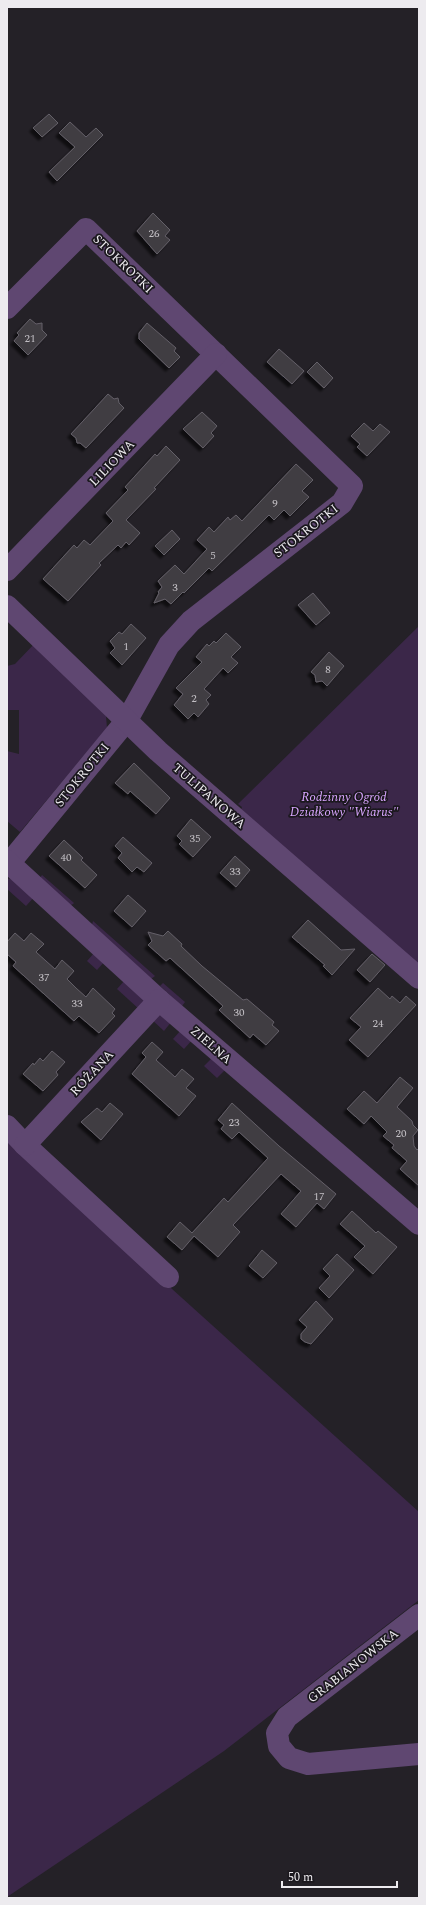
<svg xmlns="http://www.w3.org/2000/svg" width="426" height="1905" font-family="Spectral,serif">
  <style>
    .green { fill: #3b2749 }
    .building { fill: #403c43; stroke: #646068; filter: url(#shadow) }
    .lines { fill: none; stroke-linecap: round; stroke-linejoin: round }
    .minor { stroke: #5f4771; stroke-width: 22 }
    .labels { text-anchor: middle; dominant-baseline: central; stroke-width: 3.5; stroke-linejoin: round; paint-order: stroke }
    .number-label { font-size: 11px; fill: #c2bfc4 }
    .street-label { font-size: 13px; fill: #edebef; stroke: #1b181e }
    .park-label { font-size: 13px; font-style: italic; fill: #d8a5fe; stroke: #1b181e }
  </style>
  <defs>
    <filter id="shadow"><feDropShadow dx="-3.5" dy="3.5" stdDeviation="1" flood-color="#0009"/></filter>
  </defs>
  <rect width="100%" height="100%" fill="#242127"/>
  <g class="green">
    <path d="M419,626V970L240,813L242,807L238,804Z"/>
    <path d="M38,640L106,716L107,728L20,832L7,821V751L19,754V710H7V666L15,664Z"/>
    <path d="M42,875L74,903L73,904L69,906L40,878Z"/>
    <path d="M14,878L35,896L26,906L7,889V879Z"/>
    <path d="M93,921L155,976L151,979L92,925Z"/>
    <path d="M95,952L105,961L97,970L87,961Z"/>
    <path d="M125,980L145,998L140,1010L117,989Z"/>
    <path d="M163,983L185,1002L182,1006L160,986Z"/>
    <path d="M159,1013L172,1021L164,1031L150,1018Z"/>
    <path d="M182,1029L193,1039L184,1049L173,1039Z"/>
    <path d="M212,1058L225,1070L217,1078L204,1066Z"/>
    <path d="M7,1140L419,1512V1600L224,1751L7,1897Z"/>
  </g>
  <g class="building">
    <path d="M49,114L58,123L42,137L33,128Z"/>
    <path d="M70,122L86,137L96,128L103,135L57,181L49,172L75,147L59,133Z"/>
    <path d="M153,213L170,230L165,236L170,240L157,254L137,231Z"/>
    <path d="M30,319L36,324L42,323V330L47,335L28,355L14,341L19,335L17,333Z"/>
    <path d="M147,323L176,348L174,351L180,357L169,368L139,339V333Z"/>
    <path d="M279,349L304,371L292,384L267,362Z"/>
    <path d="M317,362L333,378L324,388L307,372Z"/>
    <path d="M108,394L114,399L118,398L119,403L124,408L86,448L80,443H77L76,438L71,434Z"/>
    <path d="M202,412L217,426L211,433L214,436L203,448L183,429Z"/>
    <path d="M364,423L373,431L380,424L390,432L367,456L357,447L360,444L351,436Z"/>
    <path d="M166,446L180,460L154,488L156,489L126,520L140,533L129,545L126,542L121,548L118,545L99,563L101,565L68,601L43,579L74,545L77,548L84,540L90,545L113,521L106,513L128,490L125,487L155,454L157,456Z"/>
    <path d="M296,464L313,480L302,491L309,497L290,516L284,510L274,520L269,515L212,571L209,568L184,593L183,592L171,604L165,599L154,603L159,593L158,592L162,587L158,581L175,565L184,574L207,549L197,540L209,527L214,532L228,517L230,520L236,515L242,521Z"/>
    <path d="M172,530L180,539L164,555L155,546Z"/>
    <path d="M313,593L330,613L316,625L298,605Z"/>
    <path d="M131,624L146,638L122,665L110,653L115,648L110,641L119,632L122,634Z"/>
    <path d="M226,633L241,647L231,657L238,663L228,673L223,668L204,689L211,695L206,700L209,704L198,717L194,713L188,719L174,705L183,694L176,688L202,662L196,657L207,644L209,646L214,641L216,643Z"/>
    <path d="M329,652L344,666L327,686L322,681L316,682L315,675L311,672Z"/>
    <path d="M134,763L170,798L156,814L130,791L128,794L115,783Z"/>
    <path d="M191,819L211,837L193,857L179,844L182,841L177,836Z"/>
    <path d="M123,837L152,863L144,872L137,867L132,872L118,858L122,853L115,846Z"/>
    <path d="M64,840L83,858L81,860L97,875L85,888L49,856Z"/>
    <path d="M235,856L250,870L236,887L220,873Z"/>
    <path d="M128,895L146,911L132,927L114,911Z"/>
    <path d="M308,920L341,950L355,949L332,975L323,966L325,965L292,937Z"/>
    <path d="M168,931L182,944L181,946L202,966L243,1000L247,999L274,1022L272,1025L279,1031L266,1045L253,1034L250,1038L219,1010L223,1006L170,958L166,961L148,945L152,941L148,932L163,936Z"/>
    <path d="M15,933L24,941L31,933L44,944L36,952L46,961L55,969L62,960L74,971L67,979L76,988L86,997L93,988L115,1009L112,1013L115,1016L99,1033L79,1016L74,1021L13,966L16,962L7,954V942Z"/>
    <path d="M372,954L385,965L370,982L357,970Z"/>
    <path d="M378,988L390,999L392,996L400,1003L406,996L416,1005L368,1057L349,1040L361,1027L350,1018Z"/>
    <path d="M152,1042L163,1052L156,1060L165,1068L175,1077L182,1069L194,1079L186,1088L196,1096L179,1116L132,1074L146,1057L142,1053Z"/>
    <path d="M52,1051L65,1062L56,1072L58,1075L43,1091L23,1074L33,1063L34,1065L40,1058L43,1061Z"/>
    <path d="M400,1077L413,1088L397,1107L412,1121L413,1125L418,1130L413,1136L414,1146L417,1150L419,1148V1186L400,1169L407,1161L392,1148L394,1145L383,1136L387,1132L371,1116L364,1124L347,1109L364,1091L377,1103Z"/>
    <path d="M110,1103L123,1114L101,1140L81,1122L97,1108L102,1112Z"/>
    <path d="M232,1103L279,1146L336,1194L324,1209L317,1203L296,1227L281,1214L301,1191L281,1174L233,1225L240,1232L218,1257L194,1236L182,1250L167,1237L180,1222L192,1233L224,1198L228,1202L268,1158L239,1132L232,1139L221,1129L224,1125L218,1120Z"/>
    <path d="M352,1211L376,1233L378,1231L397,1247L373,1274L354,1257L365,1246L340,1224Z"/>
    <path d="M262,1250L277,1263L263,1278L249,1266Z"/>
    <path d="M337,1254L354,1270L329,1298L319,1288L330,1276L323,1269Z"/>
    <path d="M316,1301L333,1319L311,1344L305,1342L301,1339V1334L307,1327L299,1320Z"/>
  </g>
  <g class="lines">
    <g class="minor">
      <path d="M7,308L86,229L352,486L342,503L191,621L169,645L127,720L7,866"/>
      <path d="M7,570L216,354"/>
      <path d="M7,606L158,751L419,978"/>
      <path d="M7,861L159,1000L419,1224"/>
      <path d="M7,1126L25,1145L168,1277"/>
      <path d="M25,1145L159,1000"/>
      <path d="M419,1615L287,1717L277,1733L279,1746L289,1758L308,1764L419,1754"/>
    </g>
  </g>
  <g class="labels">
    <g class="number-label">
      <text x="154" y="233">26</text>
      <text x="30" y="338">21</text>
      <text x="275" y="503">9</text>
      <text x="213" y="555">5</text>
      <text x="175" y="587">3</text>
      <text x="126" y="646">1</text>
      <text x="328" y="669">8</text>
      <text x="194" y="698">2</text>
      <text x="195" y="838">35</text>
      <text x="66" y="857">40</text>
      <text x="235" y="871">33</text>
      <text x="44" y="977">37</text>
      <text x="77" y="1003">33</text>
      <text x="239" y="1012">30</text>
      <text x="378" y="1023">24</text>
      <text x="234" y="1122">23</text>
      <text x="401" y="1133">20</text>
      <text x="319" y="1196">17</text>
    </g>
    <g class="street-label">
      <text transform="translate(123 264) rotate(44)">STOKROTKI</text>
      <text transform="translate(112 463) rotate(-46)">LILIOWA</text>
      <text transform="translate(306 531) rotate(-38)">STOKROTKI</text>
      <text transform="translate(82 775) rotate(-51)">STOKROTKI</text>
      <text transform="translate(209 796) rotate(41)">TULIPANOWA</text>
      <text transform="translate(211 1045) rotate(41)">ZIELNA</text>
      <text transform="translate(92 1073) rotate(-47)">RÓŻANA</text>
      <text transform="translate(353 1666) rotate(-38)">GRABIANOWSKA</text>
    </g>
    <g class="park-label">
      <text x="344" y="797">Rodzinny Ogród<tspan x="344" dy="15">Działkowy "Wiarus"</tspan></text>
    </g>
  </g>
  <rect width="426" height="1905" fill="none" stroke="#edebef" stroke-width="16"/>
  <path d="M282 1881v6h115v-6" fill="none" stroke="#edebef" stroke-width="2"/>
  <text x="288" y="1881" font-size="12" fill="#edebef" stroke="#1b181e" stroke-width="3" paint-order="stroke">50 m</text>
</svg>
